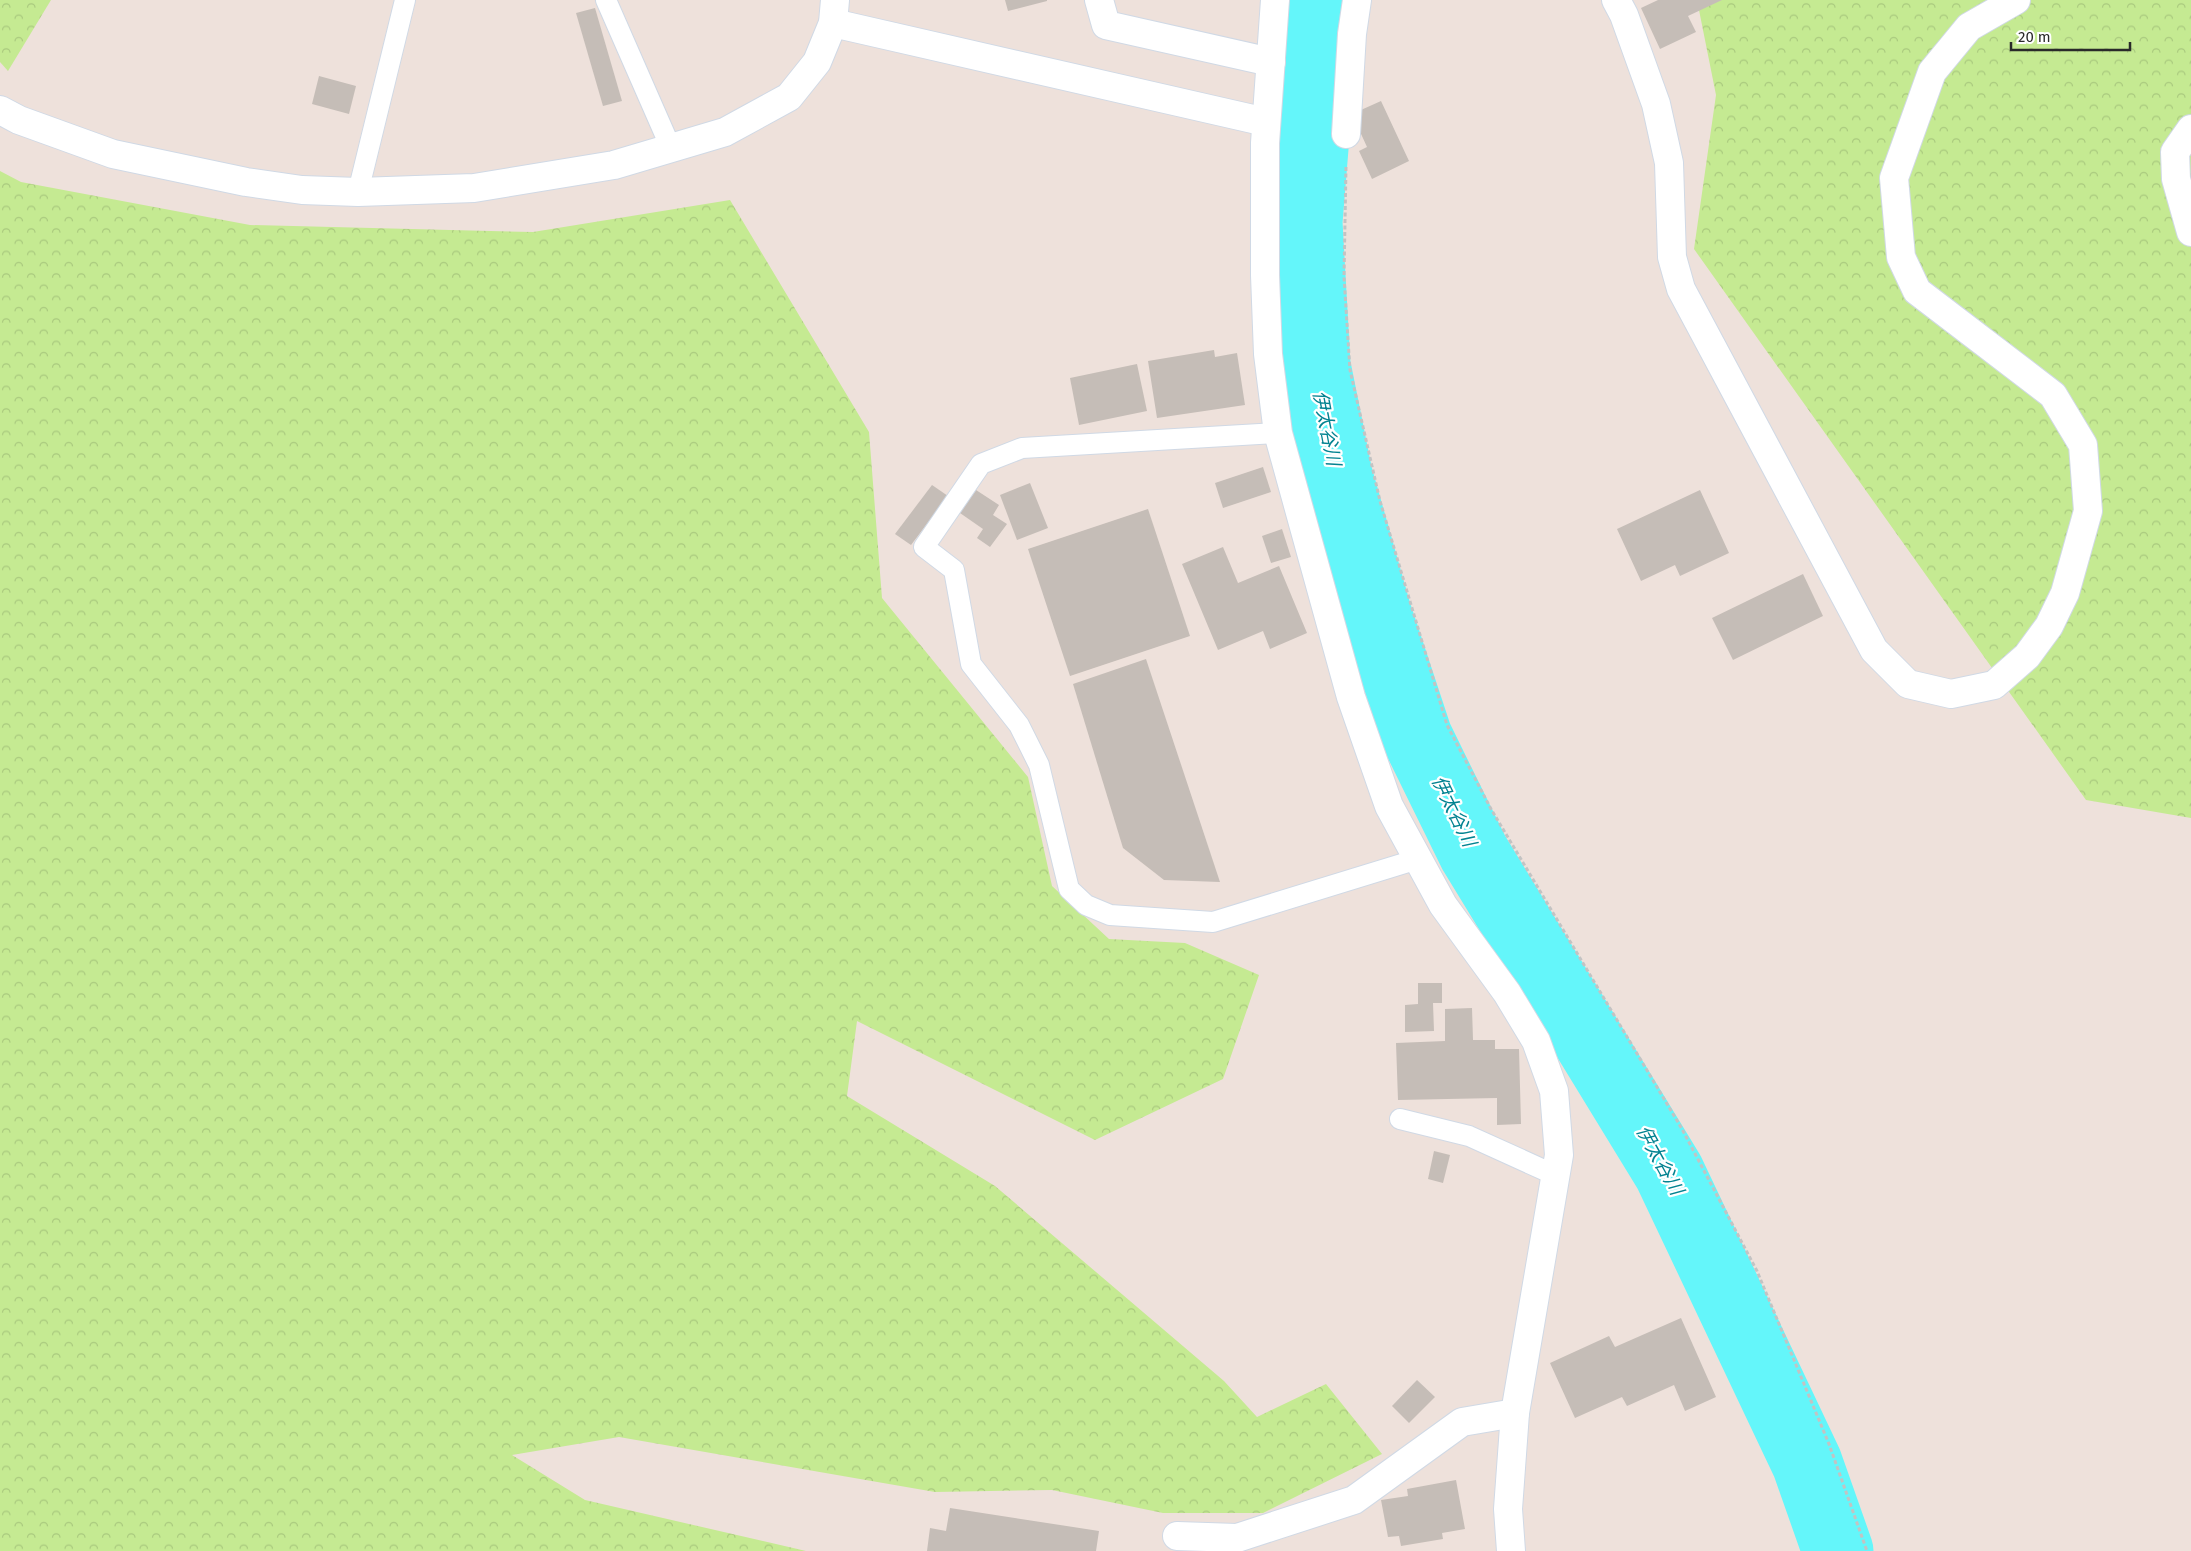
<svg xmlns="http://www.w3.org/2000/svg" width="2191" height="1551" font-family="'Fira Sans','Noto Sans JP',sans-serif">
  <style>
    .forest { fill: url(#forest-crowns) }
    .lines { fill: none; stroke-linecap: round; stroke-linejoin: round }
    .river { stroke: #64f6fa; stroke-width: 71 }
    .building { fill: #c5bdb7 }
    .lane-casing { stroke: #d0d9e5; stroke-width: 22 }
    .street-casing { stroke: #d0d9e5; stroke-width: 30 }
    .secondary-casing { stroke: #d0d9e5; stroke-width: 30 }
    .path { stroke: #c3c3c3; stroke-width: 3; stroke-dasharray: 4 2.5; stroke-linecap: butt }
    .lane { stroke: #fff; stroke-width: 20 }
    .street { stroke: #fff; stroke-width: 28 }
    .secondary { stroke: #fff; stroke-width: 28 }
    .labels { text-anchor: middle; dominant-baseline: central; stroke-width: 4.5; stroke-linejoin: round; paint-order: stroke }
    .water-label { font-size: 19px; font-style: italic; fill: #038391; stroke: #fff }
  </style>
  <defs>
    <pattern id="forest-crowns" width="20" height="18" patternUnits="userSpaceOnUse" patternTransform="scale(1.25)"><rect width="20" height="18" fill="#c5ea92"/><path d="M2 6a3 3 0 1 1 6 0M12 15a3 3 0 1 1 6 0" fill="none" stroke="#a9c97e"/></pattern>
  </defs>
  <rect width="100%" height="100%" fill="#eee1db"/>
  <g class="forest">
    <path d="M0,0H51L8,71L0,62Z"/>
    <path d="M1697,0H2191V818L2086,800L1694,249L1716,95Z"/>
    <path d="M0,171L21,182L250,225L533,232L730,200L869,432L882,598L1028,777L1052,886L1109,939L1185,943L1259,975L1223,1079L1095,1140L857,1021L847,1096L995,1186L1224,1381L1257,1417L1326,1384L1382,1454L1263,1513H1163L1052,1490L935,1492L619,1437L512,1455L585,1500L806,1551H0Z"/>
  </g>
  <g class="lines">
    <path class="river" d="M1325,0L1307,222L1315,365L1337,475L1376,613L1417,737L1474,853L1669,1172L1807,1463L1838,1551"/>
  </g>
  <g class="building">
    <path d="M1005,0H1047V1L1008,11Z"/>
    <path d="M1658,0H1722L1688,16L1696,32L1660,49L1641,8Z"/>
    <path d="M595,8L622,101L603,106L576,13Z"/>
    <path d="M319,76L356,86L349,114L312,104Z"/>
    <path d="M1381,101L1409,161L1372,179L1359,151L1367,147L1352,114Z"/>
    <path d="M1214,350L1215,357L1237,353L1245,405L1157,418L1148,361Z"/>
    <path d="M1137,364L1147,411L1079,425L1070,378Z"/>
    <path d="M1263,467L1271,492L1223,508L1215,483Z"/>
    <path d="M1030,483L1048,528L1017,540L1000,495Z"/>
    <path d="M932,485L948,496L911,545L895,534Z"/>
    <path d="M976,490L999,505L993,515L1007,524L990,547L977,538L983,529L960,513Z"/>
    <path d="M1700,490L1729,553L1680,576L1675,565L1641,581L1617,529Z"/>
    <path d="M1148,509L1190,636L1070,676L1028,549Z"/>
    <path d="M1282,529L1291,557L1271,563L1262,536Z"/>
    <path d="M1223,547L1238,583L1279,566L1307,633L1270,649L1263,631L1218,650L1182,564Z"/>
    <path d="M1803,574L1823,616L1733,660L1712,618Z"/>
    <path d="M1146,659L1220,882L1164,880L1123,848L1073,684Z"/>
    <path d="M1418,983H1442V1003H1433L1434,1031L1405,1032V1005L1418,1004Z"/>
    <path d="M1472,1008L1473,1040H1495V1049H1519L1521,1124L1497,1125V1098L1398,1100L1396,1043L1445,1041V1009Z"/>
    <path d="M1434,1151L1450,1155L1443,1183L1428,1179Z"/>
    <path d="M1681,1318L1716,1397L1685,1411L1674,1385L1627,1406L1622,1397L1575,1418L1550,1363L1609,1336L1615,1347Z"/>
    <path d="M1417,1380L1435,1397L1409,1423L1392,1406Z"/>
    <path d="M1456,1480L1465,1529L1442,1533L1443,1539L1401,1546L1399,1536L1388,1537L1381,1500L1408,1496L1407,1489Z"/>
    <path d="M950,1508L1099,1531L1096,1551H927L930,1528L946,1531Z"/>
  </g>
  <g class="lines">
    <defs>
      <g id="lane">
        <path d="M606,0L670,146"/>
        <path d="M358,192L405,0"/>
        <path d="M1278,433L1022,448L981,464L924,547L954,570L971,664L1019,725L1039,765L1069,889L1086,905L1110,915L1213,922L1418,859"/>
        <path d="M1400,1119L1469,1136L1555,1175"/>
      </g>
      <g id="street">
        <path d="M1099,0L1106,25L1271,62"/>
        <path d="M1275,0L1265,143V275L1268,354L1278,433L1351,697L1389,806L1443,905L1507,993L1536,1041L1554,1091L1559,1155L1515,1413L1508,1509L1511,1551"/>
        <path d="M1616,0L1624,15L1656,104L1669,163L1672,257L1681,289L1874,650L1908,684L1951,694L1994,685L2027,656L2049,626L2065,593L2088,511L2083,445L2053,395L1917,291L1901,257L1894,178L1932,72L1969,27L2016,0"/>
        <path d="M833,23L1266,122"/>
        <path d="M2191,129L2175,152L2176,179L2191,232"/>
        <path d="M1346,134L1352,34L1357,0"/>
        <path d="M1177,1536L1237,1538L1354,1500L1462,1422L1515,1413"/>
      </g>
      <path id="secondary" d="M0,110L19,120L113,154L246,182L302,190L358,192L474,188L614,165L725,132L789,97L817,62L833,23L835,0"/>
    </defs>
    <use href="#lane" class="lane-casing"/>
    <use href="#street" class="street-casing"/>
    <use href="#secondary" class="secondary-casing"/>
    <path class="path" d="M1346,167L1344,277L1350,370L1380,501L1447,725L1491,809L1682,1129L1757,1271L1829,1444L1867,1551"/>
    <use href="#lane" class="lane"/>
    <use href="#street" class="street"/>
    <use href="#secondary" class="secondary"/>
  </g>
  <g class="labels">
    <g class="water-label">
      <text transform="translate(1327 428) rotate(79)">伊太谷川</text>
      <text transform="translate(1454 811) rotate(64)">伊太谷川</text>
      <text transform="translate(1660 1160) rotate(61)">伊太谷川</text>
    </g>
  </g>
  <path d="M2011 42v8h119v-8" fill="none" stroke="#2a2a2a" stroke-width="2.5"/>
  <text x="2018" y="42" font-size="15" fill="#2a2a2a" stroke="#ffffff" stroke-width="4" paint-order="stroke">20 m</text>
</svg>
